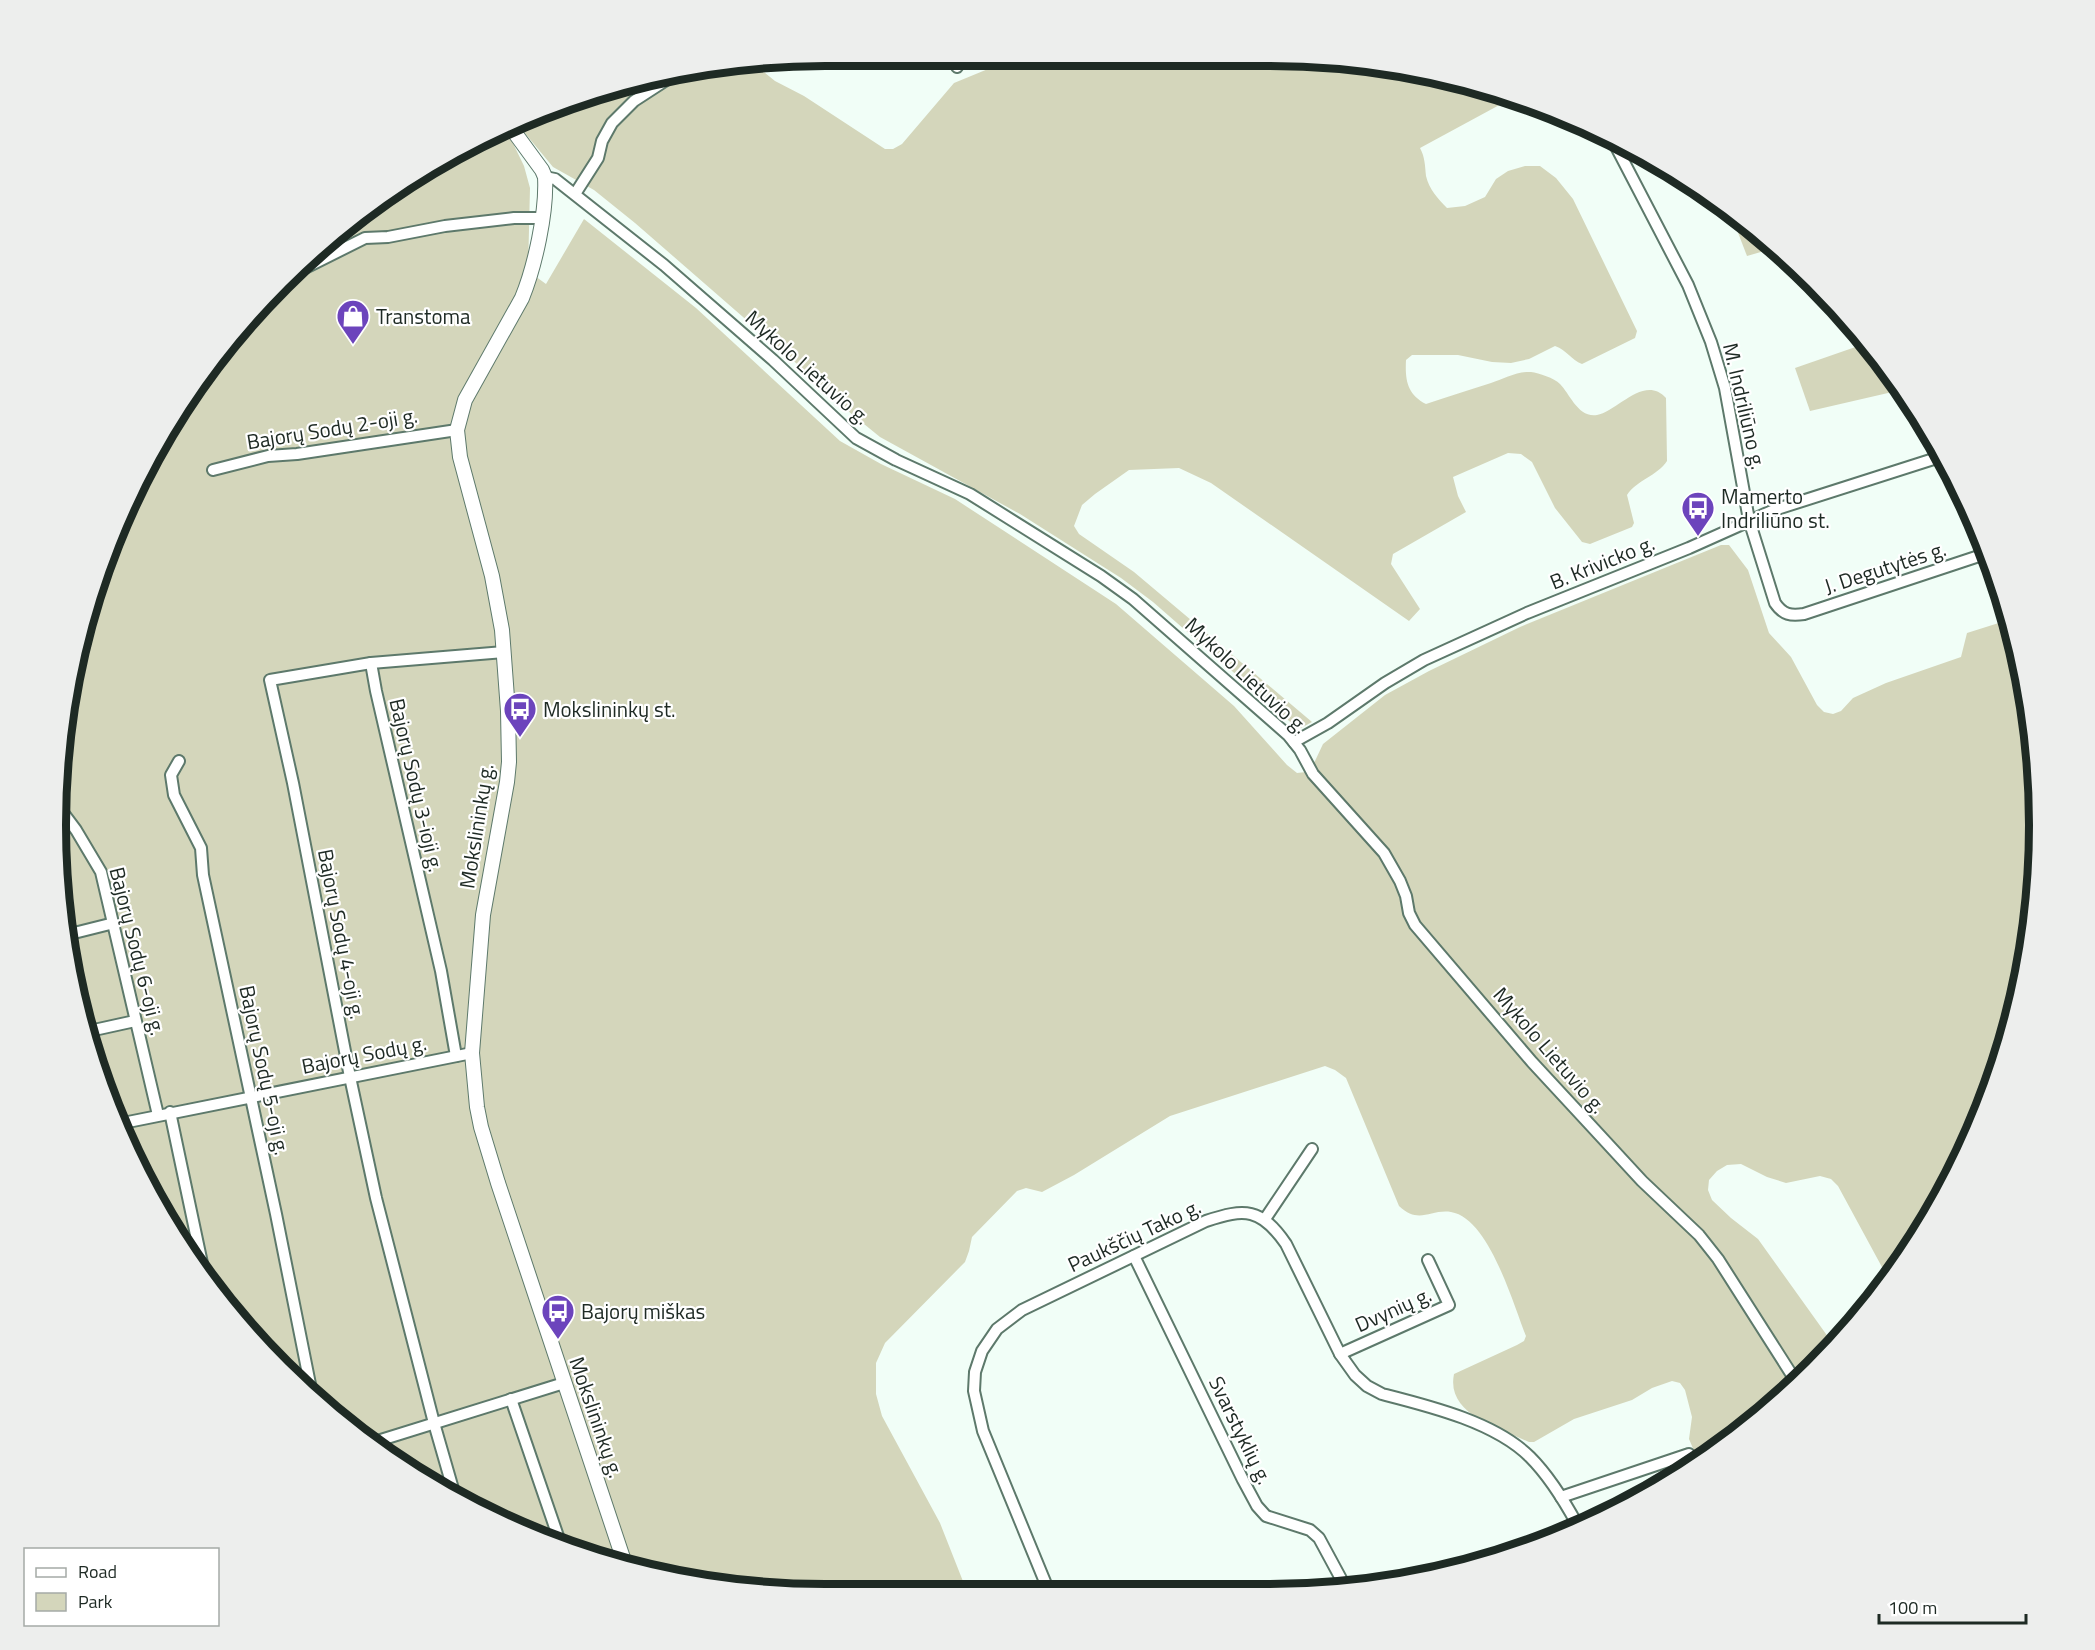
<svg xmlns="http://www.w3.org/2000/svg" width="2095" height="1650" font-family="'Titillium Web',sans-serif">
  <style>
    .green { fill: #d4d6bb }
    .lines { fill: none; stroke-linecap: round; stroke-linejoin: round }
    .minor-casing { stroke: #5d796b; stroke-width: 14 }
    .tertiary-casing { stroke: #5d796b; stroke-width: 16 }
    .minor { stroke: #fff; stroke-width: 10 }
    .tertiary { stroke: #fff; stroke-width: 14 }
    .labels { text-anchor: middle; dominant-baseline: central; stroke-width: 4.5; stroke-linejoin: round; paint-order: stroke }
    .poi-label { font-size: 21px; fill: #1e2a24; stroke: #fff; text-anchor: start }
    .street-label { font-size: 21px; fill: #1e2a24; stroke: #fff }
    .rim { fill: none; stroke: #1e2a24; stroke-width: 8 }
  </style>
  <rect width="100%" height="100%" fill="#f1fef7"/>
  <g class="green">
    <path d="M1026,56L1320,57L1516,96L1420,148C1425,157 1425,166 1426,176C1429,189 1438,199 1447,208L1465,206L1485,197L1496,179L1508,171L1525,166H1540L1556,178L1573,199L1637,331L1635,338L1582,364C1571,360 1567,350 1555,346L1529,359L1511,363L1492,362L1458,355H1412L1406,360C1405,380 1407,394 1426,404C1447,397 1469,390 1491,383C1503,379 1518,371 1531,372C1539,373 1554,378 1560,384C1570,394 1578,418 1597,415C1617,412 1644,374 1666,398L1667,461C1657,476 1637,480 1627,495L1634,523L1632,527L1590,544L1582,542L1555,508L1532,462L1521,454L1508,453L1453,477L1458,496L1466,512L1393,554L1391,564L1420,609L1409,621L1211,483L1179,468L1129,470L1095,494L1082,505L1074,526L1079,534L1134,572L1312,722L1301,728L1296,727L1153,602L1121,578L1020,514L880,437L848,411L804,370L635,223L594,190L553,167L519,126L626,82L755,65L775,81L804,96L885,149H893L902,144L954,83L1005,62Z"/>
    <path d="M507,131L524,166L530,188L528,271L546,284L584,219L696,308L840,441L881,464L955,499L1116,604L1234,706L1287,765L1297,773L1306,772L1315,761L1323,744L1385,695L1429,671L1520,627L1721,545H1729L1748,570L1769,633L1791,657L1817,705L1824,712L1833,714L1841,711L1853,698L1886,683L1961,657L1967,633L2005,621L2009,623L2033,724L2038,875L2013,1024L1960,1165L1889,1280L1838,1186L1831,1179L1820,1176L1786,1183L1767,1177L1741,1164L1727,1165L1717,1171L1709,1180L1708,1190L1712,1200L1731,1218L1758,1239L1826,1334L1832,1345L1806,1372L1793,1383L1794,1386L1778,1403L1698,1460L1689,1439L1692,1417L1685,1390L1680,1383L1672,1381L1652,1388L1632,1400L1574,1419L1534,1442H1529L1522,1439C1495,1426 1446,1413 1454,1374L1517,1345L1524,1341L1526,1336C1513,1304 1489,1218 1451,1212C1430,1209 1419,1225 1399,1206L1346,1078L1335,1070L1325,1066L1170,1116L1074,1175L1042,1192L1026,1188L1017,1191L972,1237L969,1251L965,1262L885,1343L876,1363V1394L882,1416L940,1523L968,1594H825L675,1580L531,1536L397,1465L281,1369L159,1210L82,1024L56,825L82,626L158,441L281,281L440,159Z"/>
    <path d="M1730,212L1777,246L1778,247L1747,256Z"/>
    <path d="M1867,343L1901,390L1810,411L1795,368Z"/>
  </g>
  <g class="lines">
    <defs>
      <g id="minor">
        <path d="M954,56L957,67"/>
        <path d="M1612,139L1688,285L1711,342L1725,388L1749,520L1775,603C1783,615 1791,616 1804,614L1988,553"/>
        <path d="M545,177L555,179L664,265L773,360L856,438L896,460L970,494L1101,576L1133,599L1288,735L1300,750L1313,774L1384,853L1400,881L1406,896L1409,913L1415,925L1532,1062L1594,1129L1642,1181L1699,1235L1718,1259L1797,1383"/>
        <path d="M575,194L598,158L602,141L612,123L634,101L674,75"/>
        <path d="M285,278L365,238L388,237L445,226L514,218H541"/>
        <path d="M213,470L268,456L297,454L457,430"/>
        <path d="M371,663L376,691L441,971L456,1056"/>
        <path d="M1294,742L1328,723L1385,683L1424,660L1527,613L1689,548L1774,510L1943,456"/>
        <path d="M179,761L171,775L174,795L201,848L203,875L276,1214L312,1394"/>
        <path d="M58,806L76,830L101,872L158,1115"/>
        <path d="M70,934L114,923"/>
        <path d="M85,1032L135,1021"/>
        <path d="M170,1112L203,1268"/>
        <path d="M123,1123L472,1053"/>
        <path d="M1265,1219L1312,1149"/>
        <path d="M1134,1256L1243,1480L1257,1506L1266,1516L1310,1530L1319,1538L1346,1588"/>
        <path d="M1340,1354L1449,1305L1428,1260"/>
        <path d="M511,1399L561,1545"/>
        <path d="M371,1443L564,1383"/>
        <path d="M455,1496L434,1423L376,1198L350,1077L293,783L270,680L371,663L504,652"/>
        <path d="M1561,1497L1689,1454"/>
        <path d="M1050,1594L983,1431L974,1391L975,1372L982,1351L997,1329L1022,1310L1206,1221C1245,1208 1261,1208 1286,1244L1340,1354L1355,1375L1367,1386L1382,1394C1429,1406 1495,1422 1530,1457C1550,1477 1565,1502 1578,1526"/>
      </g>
      <path id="tertiary" d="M512,129L542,170L545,177C547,212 535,266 522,298L465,400L457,430L460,457L492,576L502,630L508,711L509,762L507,782L483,915L472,1053L477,1107L481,1127L498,1183L625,1564"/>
    </defs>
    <use href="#minor" class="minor-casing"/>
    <use href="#tertiary" class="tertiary-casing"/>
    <use href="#minor" class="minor"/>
    <use href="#tertiary" class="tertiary"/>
  </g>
  <defs>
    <symbol id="shop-pin" viewBox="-11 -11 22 30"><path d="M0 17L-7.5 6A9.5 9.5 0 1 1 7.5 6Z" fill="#6c44bc" stroke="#fff"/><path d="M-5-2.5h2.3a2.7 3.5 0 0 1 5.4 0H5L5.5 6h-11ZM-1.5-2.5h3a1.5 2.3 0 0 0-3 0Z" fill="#fff"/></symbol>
    <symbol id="bus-pin" viewBox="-11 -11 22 30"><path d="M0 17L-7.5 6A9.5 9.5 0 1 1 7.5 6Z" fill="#6c44bc" stroke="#fff"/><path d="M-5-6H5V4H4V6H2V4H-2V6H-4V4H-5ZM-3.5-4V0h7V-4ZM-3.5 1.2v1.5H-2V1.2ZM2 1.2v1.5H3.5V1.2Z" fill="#fff"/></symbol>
  </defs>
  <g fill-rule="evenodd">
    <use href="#shop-pin" x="334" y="297" width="38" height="52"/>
    <use href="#bus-pin" x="1679" y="489" width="38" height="52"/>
    <use href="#bus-pin" x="501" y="690" width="38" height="52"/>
    <use href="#bus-pin" x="539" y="1292" width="38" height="52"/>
  </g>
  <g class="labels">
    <g class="poi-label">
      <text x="376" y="316">Transtoma</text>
      <text x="1721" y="496">Mamerto<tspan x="1721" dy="24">Indriliūno st.</tspan></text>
      <text x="543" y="709">Mokslininkų st.</text>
      <text x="581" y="1311">Bajorų miškas</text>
    </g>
    <g class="street-label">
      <text transform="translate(808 367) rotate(42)">Mykolo Lietuvio g.</text>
      <text transform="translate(1745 406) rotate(77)">M. Indriliūno g.</text>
      <text transform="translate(332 428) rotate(-9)">Bajorų Sodų 2-oji g.</text>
      <text transform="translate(1602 562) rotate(-22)">B. Krivicko g.</text>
      <text transform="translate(1885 567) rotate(-18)">J. Degutytės g.</text>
      <text transform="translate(1247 675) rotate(43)">Mykolo Lietuvio g.</text>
      <text transform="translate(417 785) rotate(77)">Bajorų Sodų 3-ioji g.</text>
      <text transform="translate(476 826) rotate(-81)">Mokslininkų g.</text>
      <text transform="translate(342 934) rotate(79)">Bajorų Sodų 4-oji g.</text>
      <text transform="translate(138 951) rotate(76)">Bajorų Sodų 6-oji g.</text>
      <text transform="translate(1550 1050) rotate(49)">Mykolo Lietuvio g.</text>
      <text transform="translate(364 1054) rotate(-11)">Bajorų Sodų g.</text>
      <text transform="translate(265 1070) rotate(78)">Bajorų Sodų 5-oji g.</text>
      <text transform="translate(1134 1235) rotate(-25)">Paukščių Tako g.</text>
      <text transform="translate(1393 1309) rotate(-24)">Dvynių g.</text>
      <text transform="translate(597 1417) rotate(71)">Mokslininkų g.</text>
      <text transform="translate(1241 1430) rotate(64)">Svarstyklių g.</text>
    </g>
  </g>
  <path d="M0 0H2095V1650H0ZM825 66H1270A759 759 0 0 1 2029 825V825A759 759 0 0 1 1270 1584H825A759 759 0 0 1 66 825V825A759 759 0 0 1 825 66Z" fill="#edeeed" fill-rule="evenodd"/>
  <path class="rim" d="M825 66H1270A759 759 0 0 1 2029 825V825A759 759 0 0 1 1270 1584H825A759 759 0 0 1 66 825V825A759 759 0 0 1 825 66Z"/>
  <rect x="24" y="1548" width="195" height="78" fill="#ffffff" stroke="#a5aaa7" stroke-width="1.5"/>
  <rect x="36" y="1568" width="30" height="9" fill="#ffffff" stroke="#a5aaa7" stroke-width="1.5"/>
  <text x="78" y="1578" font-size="18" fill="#1e2a24">Road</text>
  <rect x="36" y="1593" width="30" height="18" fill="#d4d6bb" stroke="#a5aaa7" stroke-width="1.5"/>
  <text x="78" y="1608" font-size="18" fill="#1e2a24">Park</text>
  <path d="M1879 1614v9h147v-9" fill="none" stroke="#1e2a24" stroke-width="3"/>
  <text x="1888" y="1614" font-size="18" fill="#1e2a24" stroke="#ffffff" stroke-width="4.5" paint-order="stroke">100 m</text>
</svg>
